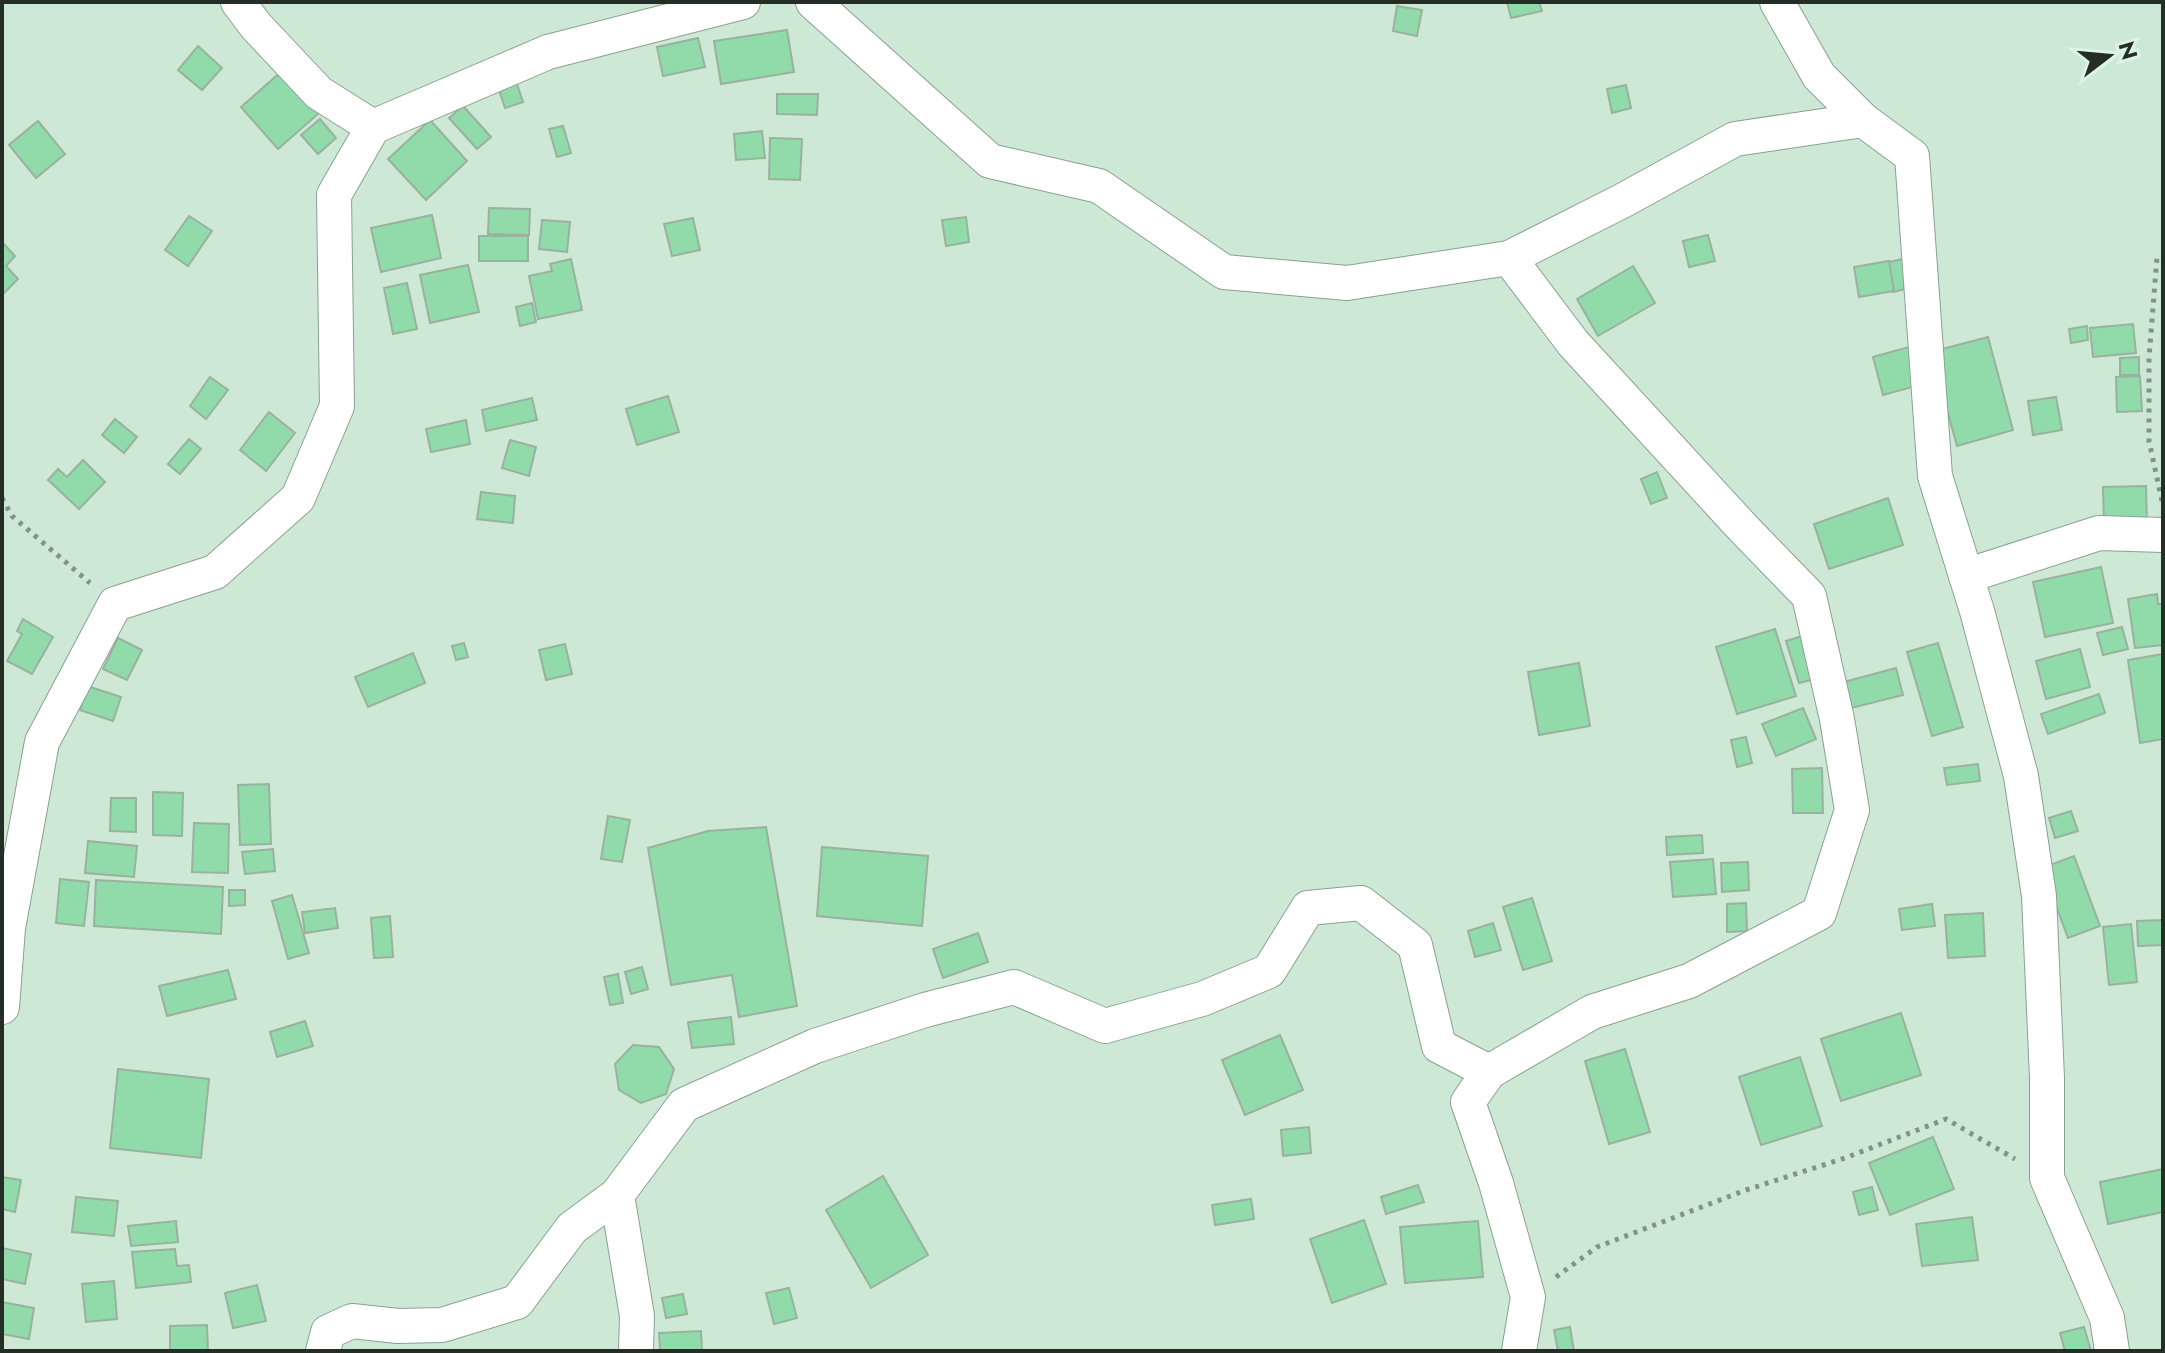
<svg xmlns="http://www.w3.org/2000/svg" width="2165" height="1353" font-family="Jost,sans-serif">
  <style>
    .building { fill: #91dbaa; stroke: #99b2a0; stroke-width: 2 }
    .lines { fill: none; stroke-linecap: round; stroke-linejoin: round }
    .minor-casing { stroke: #89a290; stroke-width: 36 }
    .path { stroke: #819487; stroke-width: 5; stroke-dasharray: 4 6; stroke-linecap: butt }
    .minor { stroke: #fff; stroke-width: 34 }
  </style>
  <rect width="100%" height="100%" fill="#cee8d6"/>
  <g class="building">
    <path d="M1507,2H1539L1542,11L1511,18Z"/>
    <path d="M1397,6L1422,10L1417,36L1393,31Z"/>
    <path d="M787,30L794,72L721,84L714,41Z"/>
    <path d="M698,38L705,67L663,76L657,47Z"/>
    <path d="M198,46L222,68L202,90L178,70Z"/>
    <path d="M282,71L319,113L278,149L241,107Z"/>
    <path d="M516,81L523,102L505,108L498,87Z"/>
    <path d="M1626,85L1631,108L1612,113L1607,89Z"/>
    <path d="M777,94H818L817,115L777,114Z"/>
    <path d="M463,106L491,137L477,149L449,118Z"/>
    <path d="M320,119L336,138L318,154L301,135Z"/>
    <path d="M430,120L467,161L426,200L388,159Z"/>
    <path d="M38,121L65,154L36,178L9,145Z"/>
    <path d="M563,126L571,153L557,157L549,129Z"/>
    <path d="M762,131L765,158L736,160L734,134Z"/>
    <path d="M770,138L802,139L800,180L769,179Z"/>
    <path d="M489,208L530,209L529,235L488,234Z"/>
    <path d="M432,215L441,258L381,272L371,228Z"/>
    <path d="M189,216L212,231L188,266L165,250Z"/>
    <path d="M966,217L969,242L946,246L942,220Z"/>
    <path d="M693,218L700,250L672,256L664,224Z"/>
    <path d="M542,220L570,222L567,252L539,249Z"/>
    <path d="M1708,235L1715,261L1689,267L1683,241Z"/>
    <rect x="479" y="236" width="49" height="25"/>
    <path d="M2,242L15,256L6,266L18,279L2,295Z"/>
    <path d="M1907,258L1913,287L1893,292L1885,263Z"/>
    <path d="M571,259L582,310L538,319L529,276L552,271L550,264Z"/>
    <path d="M1889,261L1894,291L1859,297L1854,267Z"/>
    <path d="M468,265L479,312L430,323L420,275Z"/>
    <path d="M1633,266L1655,303L1598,336L1577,299Z"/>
    <path d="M407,283L417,329L393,334L384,288Z"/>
    <path d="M532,303L536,322L520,326L516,307Z"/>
    <path d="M2133,324L2136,353L2093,357L2090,328Z"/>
    <path d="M2087,326L2088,340L2071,343L2069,329Z"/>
    <path d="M1988,337L2013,430L1957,446L1931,352Z"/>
    <path d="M1909,347L1919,385L1883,395L1873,357Z"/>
    <path d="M2139,357V375H2120V358Z"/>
    <path d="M2140,376L2142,411L2117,412L2116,377Z"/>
    <path d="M210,377L228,390L206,419L190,406Z"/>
    <path d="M668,396L679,432L637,445L626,409Z"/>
    <path d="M2056,397L2062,430L2033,435L2028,401Z"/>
    <path d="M532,398L537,420L486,431L482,410Z"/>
    <path d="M269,412L295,433L266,471L240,450Z"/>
    <path d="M115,419L137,437L124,453L102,435Z"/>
    <path d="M466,420L470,444L431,452L426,429Z"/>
    <path d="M189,439L201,449L180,474L168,464Z"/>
    <path d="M510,440L536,447L529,476L502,468Z"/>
    <path d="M83,460L105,482L79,509L48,480L58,469L67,477Z"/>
    <path d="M1657,472L1667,498L1651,504L1641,479Z"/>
    <path d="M2146,486L2147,525L2104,526L2103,487Z"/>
    <path d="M481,492L515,496L513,523L477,519Z"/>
    <path d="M1888,498L1903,545L1829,569L1814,524Z"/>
    <path d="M2101,567L2113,623L2045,637L2033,582Z"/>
    <path d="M2157,594L2158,604H2163V645L2135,648L2128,599Z"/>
    <path d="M23,619L53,637L32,674L7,661L22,634L17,631Z"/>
    <path d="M2122,627L2128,649L2103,655L2097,633Z"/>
    <path d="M1775,629L1796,696L1737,714L1716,647Z"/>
    <path d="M1802,636L1815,679L1799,683L1786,641Z"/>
    <path d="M118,638L142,650L127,680L103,669Z"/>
    <path d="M464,643L468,657L456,660L452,646Z"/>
    <path d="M1938,643L1963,727L1932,736L1907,652Z"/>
    <path d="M565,644L572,674L546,680L539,650Z"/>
    <path d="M2080,649L2090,687L2046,699L2036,661Z"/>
    <path d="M413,653L425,683L368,707L355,677Z"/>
    <path d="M2163,654V739L2140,743L2128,660Z"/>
    <path d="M1579,663L1590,726L1539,735L1528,672Z"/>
    <path d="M1896,668L1903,695L1851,708L1844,682Z"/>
    <path d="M87,686L121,697L113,721L80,710Z"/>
    <path d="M2099,694L2105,713L2048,734L2041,714Z"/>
    <path d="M1803,708L1816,739L1776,756L1762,724Z"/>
    <path d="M1746,737L1752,763L1737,767L1731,740Z"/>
    <path d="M1978,764L1980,781L1947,785L1944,768Z"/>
    <path d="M1822,768L1823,813H1793L1792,769Z"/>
    <path d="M269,784L271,844L240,845L238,785Z"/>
    <path d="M153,792L183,793L182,836L153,835Z"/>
    <path d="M111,798H136V832L110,831Z"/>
    <path d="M2071,811L2078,831L2055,838L2049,818Z"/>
    <path d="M608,816L630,820L622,862L601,859Z"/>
    <path d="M194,823L229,824L228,873L192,872Z"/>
    <path d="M766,827L797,1006L739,1017L732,975L671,985L648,848L708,831Z"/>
    <path d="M1702,835L1703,853L1667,855L1666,837Z"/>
    <path d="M88,841L137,846L134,877L85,873Z"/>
    <path d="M822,847L928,856L922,926L817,916Z"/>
    <path d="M273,849L275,871L245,874L242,852Z"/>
    <path d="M2074,856L2100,926L2068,938L2042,868Z"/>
    <path d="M1713,859L1716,894L1673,897L1670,862Z"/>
    <path d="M1748,862L1749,890L1722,892L1721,863Z"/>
    <path d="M60,879L89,882L84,926L56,923Z"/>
    <path d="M96,880L223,887L221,934L94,926Z"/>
    <path d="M229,890H245V905L229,906Z"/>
    <path d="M292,895L309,953L288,959L272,901Z"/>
    <path d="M1532,898L1552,961L1523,970L1503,907Z"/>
    <path d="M1746,903L1747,931L1727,932V904Z"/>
    <path d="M1932,904L1935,926L1902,930L1899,909Z"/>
    <path d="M335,908L338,928L305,933L302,912Z"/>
    <path d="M1983,913L1985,956L1948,958L1945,915Z"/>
    <path d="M390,916L393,957L374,958L371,918Z"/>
    <path d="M2163,920V945L2138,946L2137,921Z"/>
    <path d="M1493,923L1501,950L1475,957L1468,931Z"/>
    <path d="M2131,924L2137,982L2109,985L2103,927Z"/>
    <path d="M978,933L988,962L943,978L933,949Z"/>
    <path d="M642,967L648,989L631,994L625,972Z"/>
    <path d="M228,970L236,999L167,1016L159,986Z"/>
    <path d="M618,974L623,1003L610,1005L604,977Z"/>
    <path d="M1901,1013L1921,1075L1841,1101L1821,1039Z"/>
    <path d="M731,1017L734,1044L692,1048L688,1022Z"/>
    <path d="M305,1021L313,1046L277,1057L270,1032Z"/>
    <path d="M1280,1035L1303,1090L1245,1115L1222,1060Z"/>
    <path d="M633,1045L659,1047L674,1069L666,1094L641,1103L619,1090L615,1064Z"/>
    <path d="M1625,1049L1650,1132L1609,1144L1585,1061Z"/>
    <path d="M1800,1057L1822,1126L1761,1145L1739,1077Z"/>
    <path d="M118,1069L209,1079L201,1158L110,1148Z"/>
    <path d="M1309,1127L1311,1153L1283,1156L1281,1130Z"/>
    <path d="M1933,1137L1954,1189L1890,1215L1869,1163Z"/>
    <path d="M2163,1169V1212L2108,1224L2100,1182Z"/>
    <path d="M883,1176L928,1255L871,1288L826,1210Z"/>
    <path d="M2,1177L21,1180L15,1212L2,1209Z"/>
    <path d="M1418,1185L1424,1202L1386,1214L1381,1197Z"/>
    <path d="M1872,1187L1878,1210L1859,1215L1853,1192Z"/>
    <path d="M76,1197L118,1201L114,1236L72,1232Z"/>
    <path d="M1251,1199L1254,1219L1215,1225L1212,1205Z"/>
    <path d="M1972,1217L1978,1260L1922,1266L1916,1224Z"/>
    <path d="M1364,1220L1386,1284L1332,1303L1310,1239Z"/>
    <path d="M176,1221L178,1242L131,1246L128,1226Z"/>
    <path d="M1478,1221L1483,1277L1405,1283L1400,1227Z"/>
    <path d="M2,1248L31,1254L25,1284L2,1279Z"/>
    <path d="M175,1249L177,1266L189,1265L191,1282L136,1288L132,1252Z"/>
    <path d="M114,1281L117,1319L86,1322L82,1284Z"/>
    <path d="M257,1285L266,1321L233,1328L225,1293Z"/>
    <path d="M789,1288L797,1318L774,1324L766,1293Z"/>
    <path d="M683,1294L687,1314L666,1318L662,1298Z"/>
    <path d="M2,1302L34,1308L29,1339L2,1334Z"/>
    <path d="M207,1325L208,1351H170V1326Z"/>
    <path d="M1570,1327L1574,1351H1558L1554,1330Z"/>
    <path d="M2084,1327L2091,1351H2065L2060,1333Z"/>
    <path d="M701,1331L702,1351H660L659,1333Z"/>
  </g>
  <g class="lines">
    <defs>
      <g id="minor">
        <path d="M238,2L256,26L319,93L373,127"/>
        <path d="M813,2L990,161L1099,186L1224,272L1347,283L1509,258L1622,201L1735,139L1863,120"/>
        <path d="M1777,2L1819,76L1863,120L1912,156L1935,476L1977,611L2021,776L2039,896L2047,1078V1178L2107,1318L2112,1351"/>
        <path d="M1509,258L1573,343L1743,528L1809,596L1837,719L1852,810L1819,913L1689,981L1592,1012L1489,1072L1468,1102L1496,1183L1528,1297L1519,1351"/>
        <path d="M1966,576L2099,533L2163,535"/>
        <path d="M2,1007L8,928L42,742L115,604L215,572L298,498L337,406L334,195L373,127L548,52L743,2"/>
        <path d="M323,1351L328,1332L352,1321L398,1326L442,1325L517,1302L572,1228L617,1195"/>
        <path d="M636,1351L637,1316L617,1195L684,1105L815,1046L925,1010L1014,987L1105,1026L1202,999L1269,971L1308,908L1361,903L1415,945L1439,1046L1489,1072"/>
      </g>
    </defs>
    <use href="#minor" class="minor-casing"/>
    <g class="path">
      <path d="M2,498L12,516L90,583"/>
      <path d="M2162,501L2149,441V358L2157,257L2163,258"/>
      <path d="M1556,1277L1597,1247L1746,1190L1845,1158L1946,1119L2015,1159"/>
    </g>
    <use href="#minor" class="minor"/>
  </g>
  <rect width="2165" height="1353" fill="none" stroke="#242e27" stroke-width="8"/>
  <g transform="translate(2109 56) rotate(74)" stroke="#dbf6e3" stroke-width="6" paint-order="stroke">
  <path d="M0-6L14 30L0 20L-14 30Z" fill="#242e27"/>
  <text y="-12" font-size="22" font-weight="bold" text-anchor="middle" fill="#242e27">N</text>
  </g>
</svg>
